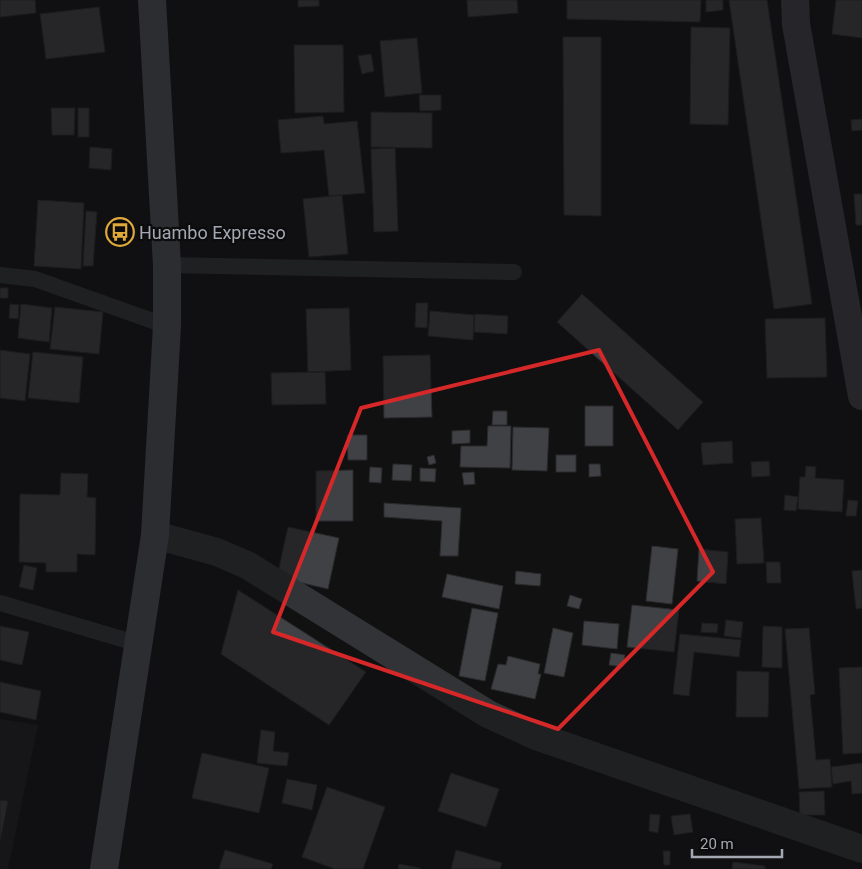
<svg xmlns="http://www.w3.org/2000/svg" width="862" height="869" font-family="Roboto,sans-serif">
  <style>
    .built { fill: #1d1d1f }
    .building { fill: #404145; stroke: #2b2b2e }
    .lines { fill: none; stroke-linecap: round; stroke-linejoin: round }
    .lane { stroke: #323337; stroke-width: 16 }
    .street { stroke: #323337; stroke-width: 28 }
    .secondary { stroke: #414247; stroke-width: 28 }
    .primary { stroke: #4f5056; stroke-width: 28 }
    .marked { fill: none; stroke: #d62828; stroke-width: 4; stroke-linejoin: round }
    .labels { text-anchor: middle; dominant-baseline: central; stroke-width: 4.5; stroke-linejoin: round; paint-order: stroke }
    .poi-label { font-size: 18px; fill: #a4a8b2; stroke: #0c0c0d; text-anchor: start }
  </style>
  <rect width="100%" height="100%" fill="#111112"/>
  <path class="built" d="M0,719L38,725L8,869H0Z"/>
  <g class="building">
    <path d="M0,0H35L36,13L0,17Z"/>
    <path d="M298,0H319V6L298,7Z"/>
    <path d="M467,0H517L518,13L468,17Z"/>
    <path d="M567,0H701L700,22L567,19Z"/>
    <path d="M706,0H723V10L706,12Z"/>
    <path d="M729,0H767L812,304L774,309Z"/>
    <path d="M836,0H862V38L832,34Z"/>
    <path d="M99,7L105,52L46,59L40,14Z"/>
    <path d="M691,27L730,28L728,125L690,124Z"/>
    <path d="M563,37H601V216L564,215Z"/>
    <path d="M417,38L422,93L385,97L380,41Z"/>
    <path d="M294,45H343L344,112L295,113Z"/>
    <path d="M371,54L374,71L362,74L358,56Z"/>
    <path d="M419,95H441V110L420,111Z"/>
    <path d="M51,108H75L74,135H52Z"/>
    <rect x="78" y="108" width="11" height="29"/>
    <path d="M371,112L432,113V148L371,147Z"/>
    <path d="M323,116L324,124L357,121L365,193L329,196L324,150L281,153L278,120Z"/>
    <path d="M862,119V130L852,131L851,120Z"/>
    <path d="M90,147L112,149L111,170L89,168Z"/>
    <path d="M395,148L398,231L374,232L371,149Z"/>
    <path d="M854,194H862V225H856Z"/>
    <path d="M342,195L348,254L309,257L303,199Z"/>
    <path d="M38,200L84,203L81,269L34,266Z"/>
    <path d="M86,211L97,212L93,266H83Z"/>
    <rect x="0" y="288" width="8" height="10"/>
    <path d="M582,294L703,402L678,430L557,322Z"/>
    <path d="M416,303H428L427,328L415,327Z"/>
    <path d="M10,304L19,305L18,319L9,318Z"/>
    <path d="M21,304L52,308L49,342L18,338Z"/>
    <path d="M55,307L103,312L99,354L50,349Z"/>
    <path d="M349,308L351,370L308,372L306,309Z"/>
    <path d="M430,311L474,315L473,340L428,336Z"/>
    <path d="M475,314L508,316L507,334L474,332Z"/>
    <path d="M825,318L827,377L767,378L765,319Z"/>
    <path d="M0,350L30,354L25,401L0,398Z"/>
    <path d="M33,352L83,357L79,403L28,398Z"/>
    <path d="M430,355L432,417L384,418L383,356Z"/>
    <path d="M325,372L326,404L272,405L271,373Z"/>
    <rect x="585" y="406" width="28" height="40"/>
    <path d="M493,411H507V425H492Z"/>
    <path d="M488,426H511L510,468L460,467L461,446H487Z"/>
    <path d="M513,427L549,428L547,471L512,470Z"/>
    <path d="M470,430V443L452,444V431Z"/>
    <path d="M347,435H367V460H348Z"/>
    <path d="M732,441L733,463L703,465L701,443Z"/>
    <path d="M434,455L436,463L429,465L427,457Z"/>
    <rect x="556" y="455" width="20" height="17"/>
    <path d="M769,461L770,476L752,477L751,462Z"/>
    <path d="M393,464L412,465L411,481L392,480Z"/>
    <path d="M589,464H600L601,476L589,477Z"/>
    <path d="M806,466L816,467L815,478L844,480L842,512L798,509L800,477H805Z"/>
    <path d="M370,467L382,468L381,483L369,482Z"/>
    <path d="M420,468L436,469L435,482L420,481Z"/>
    <path d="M353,470V521H316V471Z"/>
    <path d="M474,472L475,484L464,485L462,473Z"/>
    <path d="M61,473L88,474L87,497L96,498L95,555L77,554V572H46V563L19,562L20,494L60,495Z"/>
    <path d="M785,495L798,497L796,511L784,510Z"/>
    <path d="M848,500L858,501L856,516H846Z"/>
    <path d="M384,503L461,508L458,556H440L442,521L384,517Z"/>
    <path d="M761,518L764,563L737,564L735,519Z"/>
    <path d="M288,527L339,538L328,589L277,577Z"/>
    <path d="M652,546L678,549L672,604L646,601Z"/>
    <path d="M699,549L728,552L726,584L697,581Z"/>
    <path d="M766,562H780L781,583H767Z"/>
    <path d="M24,565L37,568L33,590L19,587Z"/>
    <path d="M862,570V608L856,609L852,571Z"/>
    <path d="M516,571L541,574L540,586L515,584Z"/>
    <path d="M447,574L503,586L499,609L442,597Z"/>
    <path d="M238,590L366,672L329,725L221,654Z"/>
    <path d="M570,595L582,599L579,609L567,606Z"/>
    <path d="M632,605L679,610L674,652L627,647Z"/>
    <path d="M472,608L498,613L485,681L459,676Z"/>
    <path d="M726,620L743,622L741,638L724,636Z"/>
    <path d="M584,621L619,624L617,649L582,645Z"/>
    <path d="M702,623L718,624L717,633L701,632Z"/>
    <path d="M0,626L29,632L22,665L0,660Z"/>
    <path d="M763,626L782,627V668L762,667Z"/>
    <path d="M553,628L573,633L564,677L544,673Z"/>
    <path d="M809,628L815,694L810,695L816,760L830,759L832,787L799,789L785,629Z"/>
    <path d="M680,634L741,640L739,657L694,652L689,696L673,694Z"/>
    <path d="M611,653L625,655L623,667L609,665Z"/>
    <path d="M508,656L540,664L538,674H541L535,699L491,689L498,664L506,665Z"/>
    <path d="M862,667V753L843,754L839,668Z"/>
    <path d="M737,671L769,672L768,717H736Z"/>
    <path d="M0,682L41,691L36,720L0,712Z"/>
    <path d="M261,730L275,732L273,751L289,753L287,766L257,763Z"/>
    <path d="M202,753L269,768L259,813L192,798Z"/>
    <path d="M862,763V793L852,794L851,781L833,784L831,767Z"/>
    <path d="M451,773L499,789L486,827L438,811Z"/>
    <path d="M287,779L317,785L312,810L282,803Z"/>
    <path d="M327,787L385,807L363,869H335L302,857Z"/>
    <path d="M824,791L825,815H800L799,792Z"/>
    <path d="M0,800L8,801L0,842Z"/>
    <path d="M650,814L660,815L658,833L649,831Z"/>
    <path d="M690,814L693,832L674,835L671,816Z"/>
    <path d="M225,850L273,864L271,869H219Z"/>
    <path d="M456,850L502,863L500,869H451Z"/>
    <path d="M663,851H670V865H664Z"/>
    <path d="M733,862L765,866V869H732Z"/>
    <path d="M399,864L420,868V869H398Z"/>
  </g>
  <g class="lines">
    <g class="lane">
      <path d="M167,265L514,272"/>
      <path d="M0,275L35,279L167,326"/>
      <path d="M0,603L139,644"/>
    </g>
    <path class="street" d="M155,535L217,552L247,565L488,714L536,736L862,849"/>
    <path class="secondary" d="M795,0L796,24L862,396"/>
    <path class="primary" d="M104,869L155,535L167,326V265L152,0"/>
  </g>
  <path d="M0 0H862V869H0ZM599,350L713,572L558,729L273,632L361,408Z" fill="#111112" fill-opacity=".55" fill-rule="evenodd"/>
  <path class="marked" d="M599,350L713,572L558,729L273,632L361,408Z"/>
  <defs>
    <symbol id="bus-ring" viewBox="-11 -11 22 22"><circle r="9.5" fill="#0c0c0d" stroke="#e0aa3b" stroke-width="1.5"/><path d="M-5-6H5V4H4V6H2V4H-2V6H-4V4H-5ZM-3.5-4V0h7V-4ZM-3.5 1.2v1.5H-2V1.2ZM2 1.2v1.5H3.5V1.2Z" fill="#e0aa3b"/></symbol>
  </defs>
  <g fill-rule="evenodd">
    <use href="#bus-ring" x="104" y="216" width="32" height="32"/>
  </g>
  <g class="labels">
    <g class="poi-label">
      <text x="139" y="232">Huambo Expresso</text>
    </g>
  </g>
  <path d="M692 849v8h90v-8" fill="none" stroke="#a4a8b2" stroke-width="2.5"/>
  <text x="700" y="849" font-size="15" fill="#a4a8b2" stroke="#0c0c0d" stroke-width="4" paint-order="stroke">20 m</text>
</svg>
